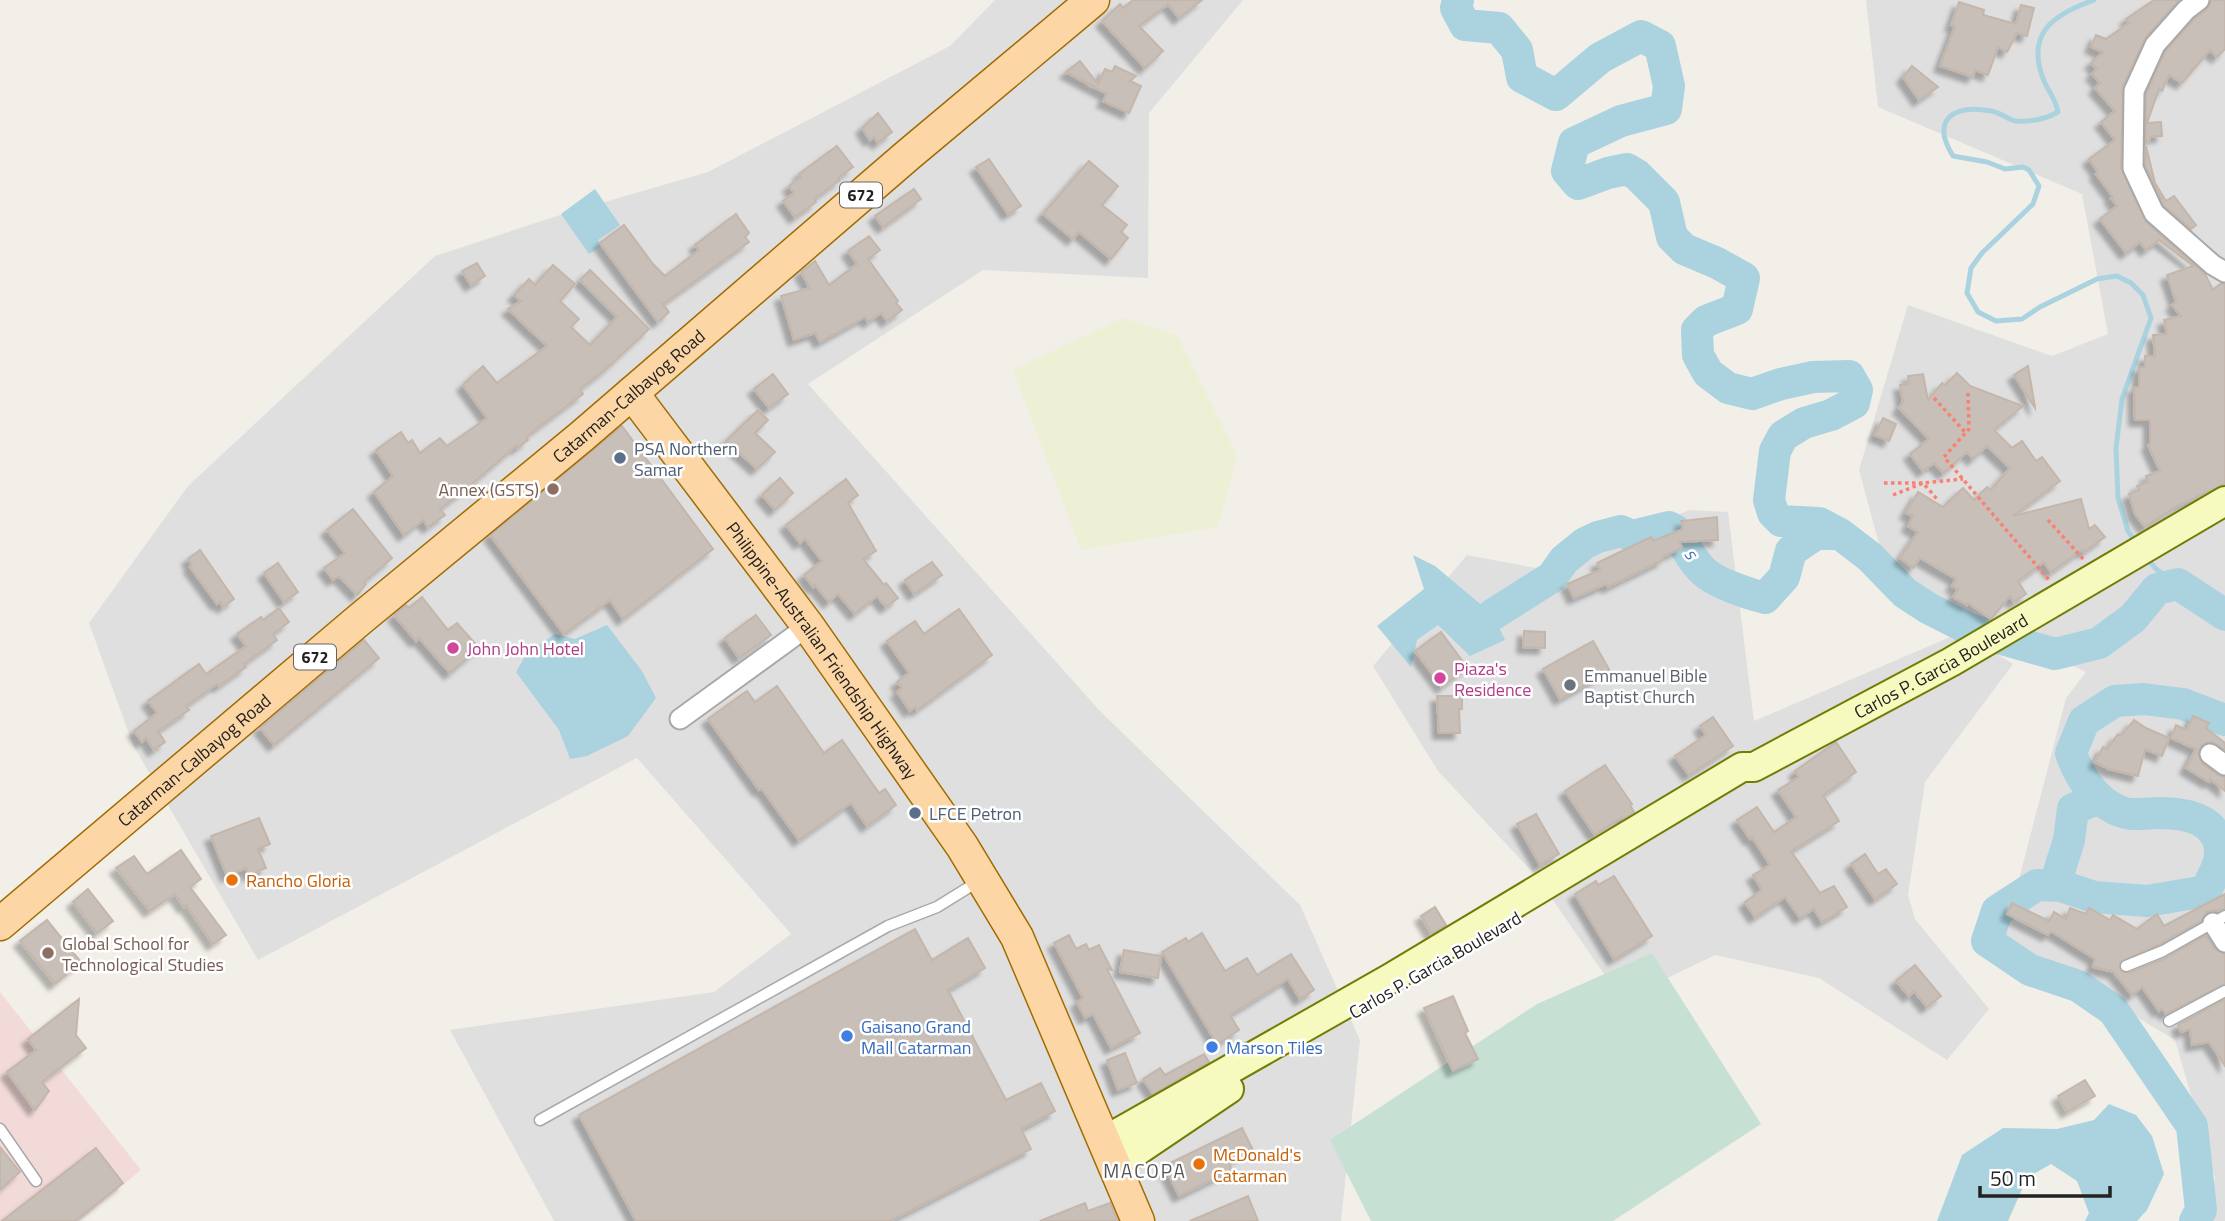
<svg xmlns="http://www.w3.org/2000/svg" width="2225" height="1221" font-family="'Titillium Web',sans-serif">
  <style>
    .residential { fill: #e0dfdf }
    .commercial { fill: #f2dad9 }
    .farmland { fill: #eef0d5 }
    .wetland { fill: #c6e0d4 }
    .water { fill: #aad3df }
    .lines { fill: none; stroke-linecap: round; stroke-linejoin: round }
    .stream { stroke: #aad3df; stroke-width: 5 }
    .river { stroke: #aad3df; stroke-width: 32 }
    .building { fill: #c7bfb8; stroke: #c4b6ab; stroke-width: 2; filter: url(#shadow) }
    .lane-casing { stroke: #a9a9a9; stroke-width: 13 }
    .street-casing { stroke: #a9a9a9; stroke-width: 23 }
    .secondary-casing { stroke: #707d05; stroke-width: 32 }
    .primary-casing { stroke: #a06b00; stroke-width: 35 }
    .path { stroke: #fa8072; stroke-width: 3.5; stroke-dasharray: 3.5 3.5; stroke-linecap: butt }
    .lane { stroke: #fff; stroke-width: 10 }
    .street { stroke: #fff; stroke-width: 19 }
    .secondary { stroke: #f7fabf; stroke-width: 28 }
    .primary { stroke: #fcd6a4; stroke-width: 32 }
    .service-dot { fill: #5c6f8a; stroke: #fff; stroke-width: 2.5 }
    .education-dot { fill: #8d6e63; stroke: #fff; stroke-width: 2.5 }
    .hotel-dot { fill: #d1479c; stroke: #fff; stroke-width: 2.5 }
    .worship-dot { fill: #6b7280; stroke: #fff; stroke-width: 2.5 }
    .food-dot { fill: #e8710a; stroke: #fff; stroke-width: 2.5 }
    .shop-dot { fill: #3f7fe0; stroke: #fff; stroke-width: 2.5 }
    .labels { text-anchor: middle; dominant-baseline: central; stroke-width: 5; stroke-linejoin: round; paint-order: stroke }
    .shield { fill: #fff; stroke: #646464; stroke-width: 2 }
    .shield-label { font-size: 16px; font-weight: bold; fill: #222 }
    .street-label { font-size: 18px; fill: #222; stroke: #fff }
    .service-label { font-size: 18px; fill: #4e5e75; stroke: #fff; text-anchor: start }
    .education-label { font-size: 18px; fill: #785e54; stroke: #fff; text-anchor: end }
    .hotel-label { font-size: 18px; fill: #b23c85; stroke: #fff; text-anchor: start }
    .worship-label { font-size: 18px; fill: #5b616d; stroke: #fff; text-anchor: start }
    .food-label { font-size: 18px; fill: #c56008; stroke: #fff; text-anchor: start }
    .shop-label { font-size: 18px; fill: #366cbe; stroke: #fff; text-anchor: start }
    .water-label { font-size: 19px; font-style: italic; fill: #4a7aab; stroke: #fff }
    .neighbourhood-label { font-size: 19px; letter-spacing: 2px; fill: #555; stroke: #fff }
  </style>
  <defs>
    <filter id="shadow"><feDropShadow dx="-6" dy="6" stdDeviation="2" flood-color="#0004"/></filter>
  </defs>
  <rect width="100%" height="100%" fill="#f2efe9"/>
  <g class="residential">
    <path d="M995,0H1243L1149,113L1148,278L983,270L808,384L1099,710L1300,905L1360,1040L1341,1221H554L450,1030L714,992L791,934L637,758L258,960L133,745L89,623L188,486L435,256L560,215L708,172L950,46Z"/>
    <path d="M1866,0H2225V1221H2207L2215,1178L2175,1040L2004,937L2066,698L2086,672L2010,636L1935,613L1879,544L1859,470L1908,305L2052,356L2108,334L2082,194L1878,107Z"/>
    <path d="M1690,510L1728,512L1754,721L1962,632L2013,664L1925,782L1908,895L1915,919L1989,1009L1947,1060L1819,978L1715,955L1622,1000L1537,877L1438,771L1373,666L1467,555L1536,568L1564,560Z"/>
  </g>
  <path class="commercial" d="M0,992L141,1170L79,1221H0Z"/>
  <path class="farmland" d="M1123,318L1177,335L1237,455L1218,527L1081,550L1013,370Z"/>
  <path class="wetland" d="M1652,953L1761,1124L1613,1221H1371L1330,1140L1537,1004Z"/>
  <g class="water">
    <path d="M595,189L620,225L598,240L601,246L589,254L561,214Z"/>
    <path d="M1413,555L1435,566L1485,608L1499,609L1498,625L1505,640L1470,656L1438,625L1417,640L1411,667L1377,626L1424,589Z"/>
    <path d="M607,625L642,671L656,698L628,736L587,756L570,759L559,730L516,672L527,653L555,634L575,639Z"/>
    <path d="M2109,1104L2136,1115L2152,1136L2164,1174L2147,1210L2137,1221H2085L2089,1213L2077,1181L2051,1164L2027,1178L2008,1221H1937L1962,1155L2003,1128L2057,1129L2094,1120Z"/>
  </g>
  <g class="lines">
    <g class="stream">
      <path d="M2094,0C2052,15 2025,34 2044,81C2049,92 2056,100 2058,112C2046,119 2032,122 2016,121C2008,120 2000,112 1991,111C1954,104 1930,119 1953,156L1987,162L2005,169L2023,167L2029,170L2039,186L2033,204L1982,253L1971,268L1967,293L1978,312L1996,321L2022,319L2040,307L2097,279L2117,276L2131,283L2143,295L2151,318L2122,399L2116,448L2118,498L2128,531L2137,544"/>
      <path d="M2147,558L2156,569L2178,584"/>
    </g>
    <g class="river">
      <path d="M1458,0L1456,8L1465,25L1499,28L1517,50L1522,77L1556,95L1600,58L1641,36L1660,46L1669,86L1666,109L1621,121L1574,143L1567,171L1578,184L1608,173L1627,169L1637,175L1664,202L1672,237L1684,249L1717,263L1744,278L1737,309L1706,321L1697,330L1698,355L1708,373L1728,388L1752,394L1781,384L1813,377L1849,376L1857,390L1854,403L1831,415L1804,423L1783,436L1775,451L1769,500L1773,513L1781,521L1819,523L1840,534L1870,557L1905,593L1928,608L1971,630L2055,654L2099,643L2133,618L2157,589L2178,584L2225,615"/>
      <path d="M1492,615L1552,577L1564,560L1585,543L1598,537L1621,531L1632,536L1669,527L1675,530C1684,544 1694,565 1708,575C1722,585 1749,594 1765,598L1784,577L1791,551L1816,534H1835"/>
      <path d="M2061,886L2058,875L2069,840L2073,809L2099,798"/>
      <path d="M2195,1221L2201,1210L2192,1126L2113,1010L2078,986L2030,970L1987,941L1997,911L2037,885L2061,886L2094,897L2147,901L2206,891C2210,881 2219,867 2220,856C2222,820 2188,813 2159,813C2148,813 2132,816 2122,812C2096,803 2079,777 2071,753L2084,721L2115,701L2144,699L2183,704L2225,720"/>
    </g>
  </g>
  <g class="building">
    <path d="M1133,0H1202L1179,18L1168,4L1139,26L1163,51L1145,68L1102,21L1120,4L1123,8Z"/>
    <path d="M2154,0H2179L2146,37L2123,86L2121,168L2146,222L2205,274L2213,290L2221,283L2225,284V484L2177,506L2145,527L2135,514L2129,494L2139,490L2137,486L2148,482L2146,476L2160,471L2148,445L2150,444V420H2135L2134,387H2139V367H2145V356H2155L2153,335L2167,334L2164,320L2181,316L2172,305L2176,302L2167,275L2193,266L2159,240L2146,250L2140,242L2126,253L2100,219L2117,206L2111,198L2113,197L2096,174L2098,172L2089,159L2115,140L2101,122L2115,111L2095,88L2100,83L2092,74L2097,69L2091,63L2103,52L2091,47L2096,35L2106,39L2129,23L2126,19Z"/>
    <path d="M2211,0H2225V49L2217,57L2210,50L2182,83L2169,75L2162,91L2159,89L2147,123L2161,122L2162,136L2150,137V142L2146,141V94L2165,52L2194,19L2207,9Z"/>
    <path d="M1959,2L1984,10L1983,15L2016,24L2021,5L2034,8L2027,36L2017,33L2007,52L1998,47L1988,75L1975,70L1973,77L1940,66L1955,26L1951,25Z"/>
    <path d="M1080,61L1098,84L1105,69L1112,72L1115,66L1136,76L1130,81L1141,86L1129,113L1103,101L1107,94L1066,72Z"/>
    <path d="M1912,66L1938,87L1919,100L1903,77Z"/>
    <path d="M878,113L892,132L878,143L874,137L870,140L862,128Z"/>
    <path d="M837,146L853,167L838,178L840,180L814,199L816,202L795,217L783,201L794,193L789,186L801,177L799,174Z"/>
    <path d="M2146,146L2155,183L2166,201L2174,196L2196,225L2191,229L2164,206L2145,165Z"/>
    <path d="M989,159L1021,206L1008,214L976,167Z"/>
    <path d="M1089,161L1118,186L1102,205L1127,225L1121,232L1128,238L1111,259L1079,232L1073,239L1043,214Z"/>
    <path d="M914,189L921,199L883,227L875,216Z"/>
    <path d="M736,214L749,233L745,237L749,242L663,304L669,312L658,322L600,243L624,225L653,264L665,276L699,250L695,245Z"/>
    <path d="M869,236L880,250L868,259L898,301L896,303L902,310L887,321L881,313L868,322L865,317L820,342L815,333L794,340L781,296L810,288L801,272L815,261L829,285L857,264L848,251Z"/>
    <path d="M477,263L485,276L471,285L462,271Z"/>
    <path d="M553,265L575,284L560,301L579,319L571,327L590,345L617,317L580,280L590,270L649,329L605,370L580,389L583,394L535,430L526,438L528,440L517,448L516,446L470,486L440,509L445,515L428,527L423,520L404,535L374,492L393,476L376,450L401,432L408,443L412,440L420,453L440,438L447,446L487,418L463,385L483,366L497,383L547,346L508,309L521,301L514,295L529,279L535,285Z"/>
    <path d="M2028,366L2035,407V408L2014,375Z"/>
    <path d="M1957,373L1970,386L2023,406L1994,430L2012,448L2022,441L2036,461L2042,457L2060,481L2013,516L2081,499L2089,529L2095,525L2105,537L2084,552L2082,550L2051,572L2044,562L2018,581L2026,594L2014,602L2010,596L1991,619L1968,603L1967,605L1953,597L1958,589L1952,586L1956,579L1920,558L1913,568L1900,558L1918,532L1908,526L1913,516L1906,513L1918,492L1943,507L1963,488L1974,500L1987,487L1991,490L2010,468L1987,446L1973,459L1967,452L1944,473L1934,463L1923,471L1910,454L1929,439L1899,408L1903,402L1900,385L1909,384L1908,376L1923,374L1928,400L1942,383L1945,385Z"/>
    <path d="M773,374L788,394L769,408L754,389Z"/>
    <path d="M758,410L768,420L755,433L775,452L757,469L726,441Z"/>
    <path d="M1883,418L1896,424L1889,441L1875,435Z"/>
    <path d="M622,426L713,549L623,619L610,600L564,634L490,535Z"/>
    <path d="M780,478L793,493L775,510L762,495Z"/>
    <path d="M846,479L858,495L848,503L876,551L863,559L884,585L886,583L898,598L886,607L877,596L855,614L838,594L829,602L815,585L813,587L804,575L822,561L805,539L800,543L786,525Z"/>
    <path d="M353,509L392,558L364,582L366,584L357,595L339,576L333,580L324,568L345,553L327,530Z"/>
    <path d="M1717,517L1718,540L1680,542L1682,548L1662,557L1663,560L1608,587L1606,584L1574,598L1567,584L1600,570L1597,563L1651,537L1653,541L1683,529L1681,521Z"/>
    <path d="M200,550L234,599L223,607L220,602L217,604L190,567L192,565L188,559Z"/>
    <path d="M932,562L942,575L914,594L905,580Z"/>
    <path d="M278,563L298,592L284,602L264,573Z"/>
    <path d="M422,597L448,630L457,623L479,648L450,673L419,638L416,641L394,615L406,605L409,608Z"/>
    <path d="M279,608L289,622L273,634L277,640L244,664L246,667L219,686L217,684L186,706L189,710L158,731L165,742L154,750L146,738L142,742L134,731L157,713L148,701L199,664L206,674L246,646L237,634L261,617L263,620Z"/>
    <path d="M959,609L992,655L917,710L915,707L910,711L897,692L902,688L897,682L909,673L887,641L915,621L924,634Z"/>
    <path d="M756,615L771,635L739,658L725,638Z"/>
    <path d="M1524,631L1545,632V648L1523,647Z"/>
    <path d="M1441,632L1467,667L1442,687L1415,651Z"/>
    <path d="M364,640L379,658L274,745L260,728Z"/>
    <path d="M1593,641L1610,671L1560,699L1543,669Z"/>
    <path d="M777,686L824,753L842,740L879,793L885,789L896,805L867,826L851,803L799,840L762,789L759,790L708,719L747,691L755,702Z"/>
    <path d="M1437,696H1462V709H1459L1460,733H1439Z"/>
    <path d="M2193,716L2209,723L2206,728L2225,743V750L2212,742L2206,743L2201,746L2198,753L2203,764L2218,775L2225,777V791L2210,779L2209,782L2186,768L2196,749L2171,738L2176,725L2187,730Z"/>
    <path d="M1713,717L1733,746L1689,775L1675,756L1706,735L1700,726Z"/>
    <path d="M2134,720L2146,728L2169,738L2162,756L2145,749L2138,776L2109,769L2095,762L2103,747L2107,749L2118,734L2121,736Z"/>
    <path d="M1836,742L1856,772L1823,795L1839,821L1791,851L1820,893L1834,886L1847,907L1822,922L1814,909L1800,918L1785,897L1755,917L1745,902L1762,890L1753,875L1770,865L1752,837L1750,839L1737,820L1757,807L1774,832L1796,817L1778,790L1799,777L1795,771Z"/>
    <path d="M1605,765L1632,804L1630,805L1634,812L1623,819L1622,817L1595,835L1565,791Z"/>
    <path d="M1536,814L1559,854L1540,865L1517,824Z"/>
    <path d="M259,818L270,844L258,849L266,868L249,875L246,868L227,876L211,836Z"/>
    <path d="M181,850L201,879L190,887L226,935L213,944L186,905L184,907L175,894L150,911L116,868L134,856L147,874Z"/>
    <path d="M1865,854L1878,874L1886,869L1897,884L1875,899L1851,864Z"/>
    <path d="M1614,876L1652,936L1614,959L1575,894L1596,881L1598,885Z"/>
    <path d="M88,889L113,921L97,933L73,902Z"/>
    <path d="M2225,894V909L2207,912L2201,921L2160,944L2120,962L2121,971L2129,973L2166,958L2206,935L2215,949L2225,954V984L2166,1014L2162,1008L2159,1011L2142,987L2132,995L2114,972L2093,967L2095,959L2051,931L2048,935L2007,914L2012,903L2049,921L2054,912L2066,919L2070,908L2086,914L2089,908L2110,920L2113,915L2137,929L2157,914L2164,926Z"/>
    <path d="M1435,907L1446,925L1432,934L1421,916Z"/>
    <path d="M47,920L81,962L55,984L20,941Z"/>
    <path d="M915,929L932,960L968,938L985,968L948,990L1006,1100L1041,1083L1055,1111L1021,1129L1031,1149L890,1221H636L579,1115Z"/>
    <path d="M1202,933L1225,971L1247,958L1257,975L1291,954L1314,990L1300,999L1288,979L1230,1015L1239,1030L1217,1044L1162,952L1186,938L1188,942Z"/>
    <path d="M1069,935L1076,949L1086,944L1089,950L1099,945L1112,970L1107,969L1140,1033L1111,1048L1093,1014L1085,1018L1077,1002L1083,998L1054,943Z"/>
    <path d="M1124,950L1161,956L1158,978L1120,972Z"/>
    <path d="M1915,965L1941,996L1927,1007L1914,991L1909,996L1896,981Z"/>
    <path d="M1453,996L1468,1031L1465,1033L1478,1059L1453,1071L1424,1008Z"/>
    <path d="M79,999L76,1035L86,1048L42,1082L49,1091L35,1110L7,1072L36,1050L28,1039Z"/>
    <path d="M2225,999V1066L2209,1042L2192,1045L2190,1029L2181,1032L2178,1025Z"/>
    <path d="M1125,1053L1137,1083L1118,1090L1107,1060Z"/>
    <path d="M1204,1054L1209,1062L1153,1094L1143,1079L1160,1068L1165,1075Z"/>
    <path d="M2085,1080L2095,1096L2067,1112L2058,1096Z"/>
    <path d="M1242,1128L1253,1150L1228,1162L1232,1170L1179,1196L1164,1166Z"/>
    <path d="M0,1147L20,1172L0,1190Z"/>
    <path d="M96,1148L123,1183L75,1221H2Z"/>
    <path d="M1248,1196L1258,1221H1190Z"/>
    <path d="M1085,1203L1088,1211L1110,1203L1118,1221H1040Z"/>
  </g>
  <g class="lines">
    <defs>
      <g id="lane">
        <path d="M2126,966L2163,951L2225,916"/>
        <path d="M2169,1021L2225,991"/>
        <path d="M540,1120L888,926L937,907L979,881"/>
        <path d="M0,1129L36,1181"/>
      </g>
      <g id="street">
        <path d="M2199,0L2186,10L2155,45L2134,91L2133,168L2154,213L2213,265L2225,272"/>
        <path d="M680,719L808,626"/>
        <path d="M2210,754L2225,765"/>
        <path d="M2213,923L2225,942"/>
      </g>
      <g id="secondary">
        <path id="s1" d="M1104,1141L1389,979L1742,767H1754L1951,662L2225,501"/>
        <path d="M1115,1166L1229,1089"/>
      </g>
      <g id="primary">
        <path id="s2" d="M632,393L808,626L962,846L1017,937L1138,1221"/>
        <path id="s3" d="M0,924L359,620L581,437L908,155L1093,0"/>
      </g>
    </defs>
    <use href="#lane" class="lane-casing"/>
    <use href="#street" class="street-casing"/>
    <use href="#secondary" class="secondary-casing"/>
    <use href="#primary" class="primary-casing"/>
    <g class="path">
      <path d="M1968,393L1969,429L1944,457L2049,580"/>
      <path d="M1934,398L1965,432"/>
      <path d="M1884,483H1923L1937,499"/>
      <path d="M1893,495L1923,483L1963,479"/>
      <path d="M2048,520L2084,560"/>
    </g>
    <use href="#lane" class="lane"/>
    <use href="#street" class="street"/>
    <use href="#secondary" class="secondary"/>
    <use href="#primary" class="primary"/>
  </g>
  <g class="service-dot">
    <circle cx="620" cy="458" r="7"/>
    <circle cx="915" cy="813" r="7"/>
  </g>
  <g class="education-dot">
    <circle cx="553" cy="489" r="7"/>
    <circle cx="48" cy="953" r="7"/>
  </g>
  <g class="hotel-dot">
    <circle cx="453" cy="648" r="7"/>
    <circle cx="1440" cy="678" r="7"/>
  </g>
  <circle class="worship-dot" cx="1570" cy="685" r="7"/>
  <g class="food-dot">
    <circle cx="232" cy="880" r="7"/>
    <circle cx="1199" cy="1164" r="7"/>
  </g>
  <g class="shop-dot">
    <circle cx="847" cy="1036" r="7"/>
    <circle cx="1212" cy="1047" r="7"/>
  </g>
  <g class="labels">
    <g class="shield">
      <rect x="840" y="182.5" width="42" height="25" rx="5"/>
      <rect x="294" y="644.5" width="42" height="25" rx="5"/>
    </g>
    <g class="shield-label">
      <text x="861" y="195">672</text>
      <text x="315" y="657">672</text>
    </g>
    <g class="street-label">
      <text stroke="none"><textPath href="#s3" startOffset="821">Catarman-Calbayog Road</textPath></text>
      <text stroke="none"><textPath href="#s2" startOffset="320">Philippine-Australian Friendship Highway</textPath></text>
      <text stroke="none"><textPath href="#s1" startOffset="964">Carlos P. Garcia Boulevard</textPath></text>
      <text stroke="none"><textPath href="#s3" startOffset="254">Catarman-Calbayog Road</textPath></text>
      <text transform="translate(1435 965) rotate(-30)">Carlos P. Garcia Boulevard</text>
    </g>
    <g class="service-label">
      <text x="634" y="448">PSA Northern<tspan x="634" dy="21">Samar</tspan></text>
      <text x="929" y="813">LFCE Petron</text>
    </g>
    <g class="education-label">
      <text x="539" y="489">Annex (GSTS)</text>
      <text x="62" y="943" text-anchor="start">Global School for<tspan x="62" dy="21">Technological Studies</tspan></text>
    </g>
    <g class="hotel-label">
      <text x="467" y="648">John John Hotel</text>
      <text x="1454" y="668">Piaza's<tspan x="1454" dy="21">Residence</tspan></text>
    </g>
    <g class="worship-label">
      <text x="1584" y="675">Emmanuel Bible<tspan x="1584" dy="21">Baptist Church</tspan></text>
    </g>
    <g class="food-label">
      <text x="246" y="880">Rancho Gloria</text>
      <text x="1213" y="1154">McDonald's<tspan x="1213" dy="21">Catarman</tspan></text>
    </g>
    <g class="shop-label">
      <text x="861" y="1026">Gaisano Grand<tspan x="861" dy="21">Mall Catarman</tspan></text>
      <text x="1226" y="1047">Marson Tiles</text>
    </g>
    <g class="water-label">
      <text transform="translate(1692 553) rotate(55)">s</text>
    </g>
    <g class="neighbourhood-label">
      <text x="1145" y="1170">MACOPA</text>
    </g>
  </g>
  <path d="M1980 1186v10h130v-10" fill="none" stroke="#222222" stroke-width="3.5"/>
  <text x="1990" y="1186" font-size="21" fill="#222222" stroke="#ffffff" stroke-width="5" paint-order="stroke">50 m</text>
</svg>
